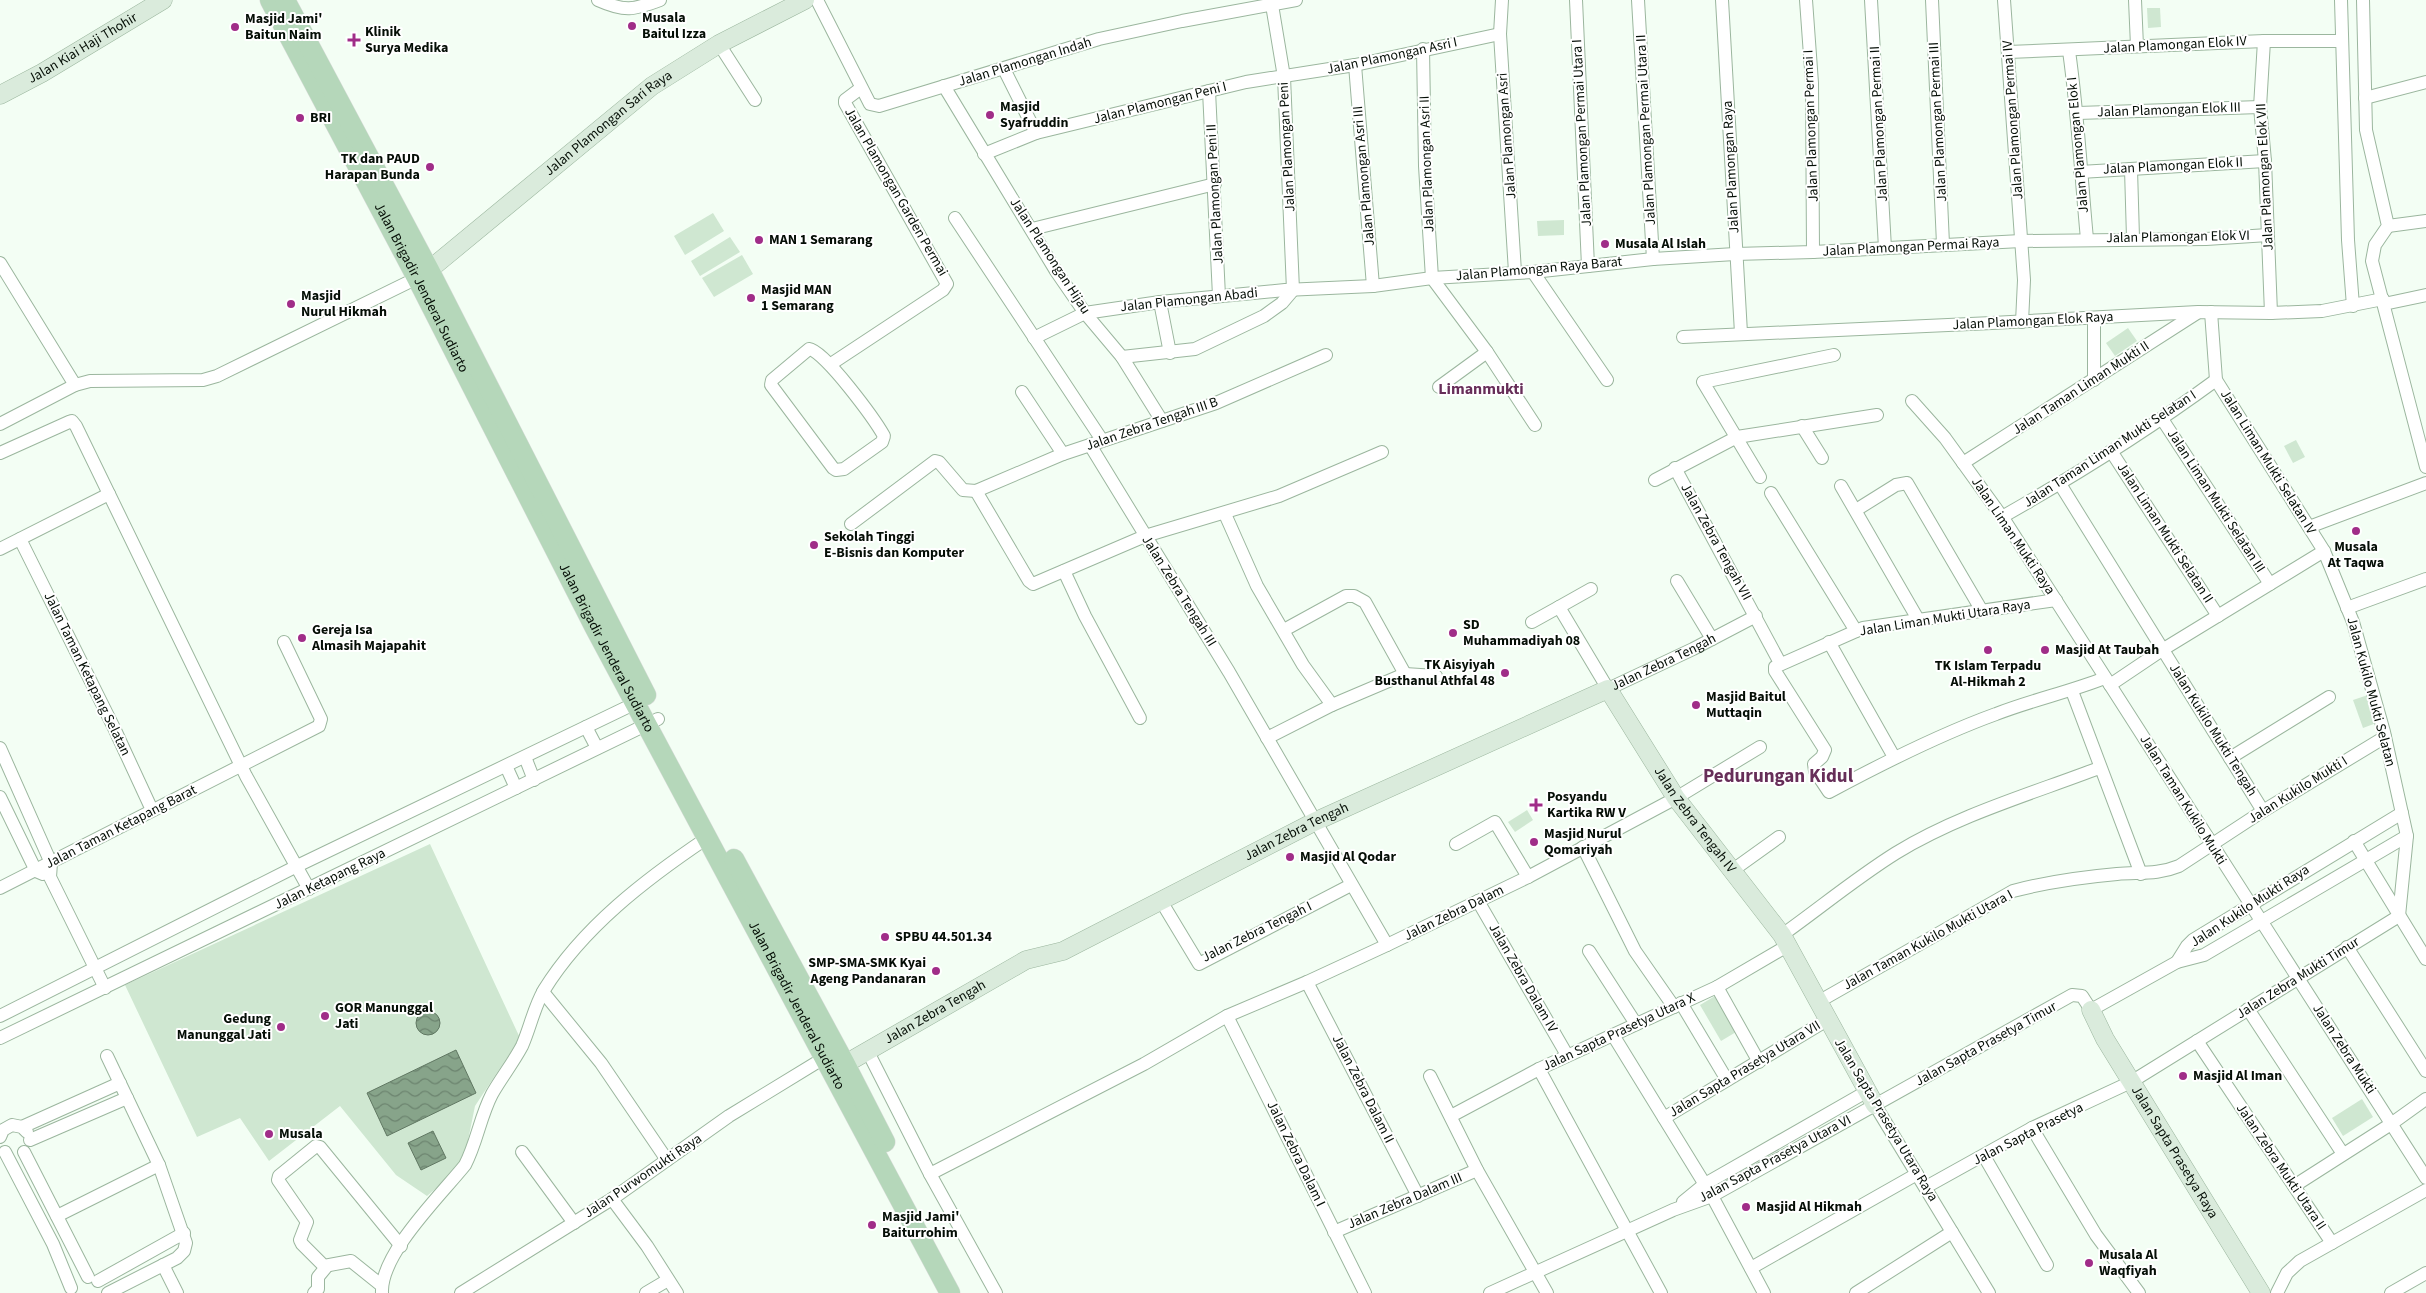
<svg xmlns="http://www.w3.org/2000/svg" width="2426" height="1293" font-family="'Source Sans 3',sans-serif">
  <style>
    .green { fill: #cfe7d1 }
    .water { fill: url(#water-waves); stroke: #607762 }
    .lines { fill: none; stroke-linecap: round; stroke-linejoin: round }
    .street-casing { stroke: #9bb69e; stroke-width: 14 }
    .secondary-casing { stroke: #9bb69e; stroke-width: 19 }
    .primary-casing { stroke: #dcdddc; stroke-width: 21 }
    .street { stroke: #fff; stroke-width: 12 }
    .secondary { stroke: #daebdc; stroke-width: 18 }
    .primary { stroke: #b5d7ba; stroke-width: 20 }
    .poi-dot { fill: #a02d88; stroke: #fff; stroke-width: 2 }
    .labels { text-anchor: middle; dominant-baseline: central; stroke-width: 4; stroke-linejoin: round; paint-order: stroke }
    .poi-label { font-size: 14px; font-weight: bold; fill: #050e06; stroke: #fff; text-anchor: start }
    .street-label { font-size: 14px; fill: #050e06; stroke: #fff }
    .quarter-label { font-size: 16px; font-weight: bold; fill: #672e59; stroke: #fff }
    .district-label { font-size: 19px; font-weight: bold; fill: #672e59; stroke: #fff }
  </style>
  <defs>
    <pattern id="water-waves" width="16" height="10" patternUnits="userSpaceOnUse" patternTransform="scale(1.25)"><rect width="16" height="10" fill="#87a48a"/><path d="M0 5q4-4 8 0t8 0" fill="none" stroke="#6c846f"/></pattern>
  </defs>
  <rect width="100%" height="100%" fill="#f3fef4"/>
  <g class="green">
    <path d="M2147,8H2160L2161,27L2148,28Z"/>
    <path d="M713,213L724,231L685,255L674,236Z"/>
    <path d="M1564,220V235L1538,236L1537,221Z"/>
    <path d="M730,237L740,252L700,276L691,261Z"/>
    <path d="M742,255L753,274L714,297L702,278Z"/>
    <path d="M2128,328L2137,341L2115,356L2106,343Z"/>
    <path d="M2296,440L2305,457L2293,463L2284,446Z"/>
    <path d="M2368,695L2379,722L2363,728L2353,700Z"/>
    <path d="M1527,810L1533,820L1515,832L1508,822Z"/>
    <path d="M430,844L520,1038L475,1106L463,1165L427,1196L396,1175L340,1106L269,1161L240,1118L197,1137L125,985Z"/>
    <path d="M1715,996L1736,1032L1721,1041L1700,1005Z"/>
    <path d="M2362,1099L2373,1117L2343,1136L2332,1118Z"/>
  </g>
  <g class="water">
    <circle cx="428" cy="1023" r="12"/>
    <path d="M456,1050L476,1093L387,1136L367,1093Z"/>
    <path d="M433,1131L446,1158L421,1170L408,1143Z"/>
  </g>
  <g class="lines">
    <defs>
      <g id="street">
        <path d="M598,0C625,12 633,10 660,0"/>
        <path d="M817,0L870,104L879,106L1099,39L1182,21L1296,0"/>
        <path d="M1502,0L1500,34L1515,272"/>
        <path d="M1576,0L1588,266"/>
        <path d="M1638,0L1653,259"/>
        <path d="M1722,0L1741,333"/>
        <path d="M1806,0L1812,83L1813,252"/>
        <path d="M1871,0L1885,248"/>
        <path d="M1932,0L1943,244"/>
        <path d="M2004,0L2024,280L2022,322"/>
        <path d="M2135,0L2137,46"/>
        <path d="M2341,0L2348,240L2353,306"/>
        <path d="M2363,0L2366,130L2388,226L2375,245L2372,261L2426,467"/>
        <path d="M2264,41L2260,107L2265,161L2271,313"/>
        <path d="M719,44L755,100"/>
        <path d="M1423,49L1425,166L1432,278"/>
        <path d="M2069,51C2078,114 2081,176 2087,239"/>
        <path d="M2008,52L2264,41H2342"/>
        <path d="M1355,65L1373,286"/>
        <path d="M1004,69L1036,133"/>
        <path d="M944,86L1056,271L1085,313L1122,357L1162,421"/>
        <path d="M1209,91L1219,296"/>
        <path d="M2365,98L2426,82"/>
        <path d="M2078,113L2260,107"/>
        <path d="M984,154L1036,133L1246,82L1355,65L1500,34"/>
        <path d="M2131,169L2133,238"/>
        <path d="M2080,172L2265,161"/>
        <path d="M955,218L1102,440"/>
        <path d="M2388,226L2426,221"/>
        <path d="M1032,229L1215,184"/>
        <path d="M0,263L75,385"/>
        <path d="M1533,272L1607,380"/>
        <path d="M1432,278L1487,352L1535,425"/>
        <path d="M1160,302L1170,353"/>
        <path d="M2384,304L2426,295"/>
        <path d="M1683,337L1992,323L2198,312L2271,313L2322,311L2383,299"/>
        <path d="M1034,338L1085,313L1160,302L1285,290L1373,286L1432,278L1533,272L1653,259L1735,254L1813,252L2021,241L2206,239L2268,235"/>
        <path d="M809,349C825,351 875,420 884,436L882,442L844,469L836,470L833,468L771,385L772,380Z"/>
        <path d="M1122,357L1195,349L1264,316L1282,303L1293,290L1284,77L1272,5"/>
        <path d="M831,364L943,290L947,284L845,103V100L861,88"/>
        <path d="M2094,380V318"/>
        <path d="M1439,387L1487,352"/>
        <path d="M1022,392L1063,454"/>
        <path d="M1912,401L1945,438L2005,521L2426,1178"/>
        <path d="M2162,419L2270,584"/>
        <path d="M0,424L75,385L90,381L203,380L217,376L417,278"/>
        <path d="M1802,426L1822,458"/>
        <path d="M1090,445L1229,672L1387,945"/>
        <path d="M2111,451L2218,616"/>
        <path d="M0,453L69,422L72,421L76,426L246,776L309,889"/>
        <path d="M1963,463L2197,313"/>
        <path d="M1675,468L1780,663"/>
        <path d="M1760,477L1703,382L1834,355"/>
        <path d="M1655,480L1737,437L1877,415"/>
        <path d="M2060,484L2263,811"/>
        <path d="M1841,486L1919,621"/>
        <path d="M976,491L1029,581L1033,584L1145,536L1279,496L1382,452"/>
        <path d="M1771,493L1856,631"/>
        <path d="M1856,510L1896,485L1907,483L1982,611"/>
        <path d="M1225,514L1257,586L1303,665L1332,705"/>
        <path d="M2002,517C2076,475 2148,430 2216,380"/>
        <path d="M851,524L935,461L939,462L963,490L976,491L1063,454L1216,403L1326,355"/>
        <path d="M2309,527L2426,483"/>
        <path d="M20,539L115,730L152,810"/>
        <path d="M0,549L109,494"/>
        <path d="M1064,571L1085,616L1140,718"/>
        <path d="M1677,581L1712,639"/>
        <path id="s1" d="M1591,589L1559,607L1608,689L1693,649L1756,616"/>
        <path d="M2056,600L1863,628L1775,667V671L1825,750L1822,757L1814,764L1815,771L1829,792C1883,763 1938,735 1996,714C2032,700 2069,692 2105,678"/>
        <path d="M2347,608L2426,579"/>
        <path d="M1532,622L1559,607"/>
        <path d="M1284,630L1346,596H1354L1365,602L1405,674"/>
        <path d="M1829,642L1894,757"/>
        <path d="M2110,685L2162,650L2324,551"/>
        <path d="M2072,691L2141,874"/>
        <path d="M586,727L597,748"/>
        <path d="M1267,738L1332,705L1405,674L1436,676"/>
        <path d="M0,748L51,863L50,877L105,988"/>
        <path d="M525,757L534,780"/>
        <path d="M2230,758L2329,697"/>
        <path d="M506,766L516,788"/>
        <path d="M0,797L36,871L43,874"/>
        <path d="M2354,841L2426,959"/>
        <path d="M1456,844L1495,822L1528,877"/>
        <path d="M1583,847L1635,951L1674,1007"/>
        <path d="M1733,870L1779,837"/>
        <path d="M0,888L319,726L321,719L284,642"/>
        <path d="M1161,901L1199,964L1351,885"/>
        <path d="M1478,901L1567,1055"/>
        <path d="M1782,935C1820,908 1856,878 1896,853C1958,815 2031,794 2099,768"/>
        <path d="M2347,947L2426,1071"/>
        <path d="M1589,951L1636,1024"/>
        <path d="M2177,962L2187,946L2193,940L2402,813"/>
        <path d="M1307,982L1418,1196"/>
        <path d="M1717,987L1759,1062"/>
        <path d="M543,992L601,1063L667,1160"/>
        <path d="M1818,1002L2013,891C2047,882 2083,877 2117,874C2140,872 2157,875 2179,866L2263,811L2385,737"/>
        <path d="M1681,1003L1727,1080"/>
        <path d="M2248,1009L2343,1154"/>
        <path d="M0,1016L297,866L642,700"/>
        <path d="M1227,1016L1365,1293"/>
        <path d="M1613,1035L1712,1196L1764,1293"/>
        <path d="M0,1038L658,719"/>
        <path d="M2197,1041L2332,1243"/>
        <path d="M867,1050L930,1174L996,1293"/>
        <path d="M107,1056L159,1165L186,1243L184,1251L177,1258L108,1293"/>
        <path d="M1539,1069L1661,1293"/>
        <path d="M1430,1076L1477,1170L1547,1293"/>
        <path d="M1875,1105L1989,1293"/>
        <path d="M1451,1116L1539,1069L1717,987L1787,946"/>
        <path d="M1664,1118L1827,1020"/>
        <path d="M22,1127L120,1083"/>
        <path d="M2032,1128L2096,1235L2139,1293"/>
        <path d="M0,1137L3,1130L12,1125L22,1127L27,1132"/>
        <path d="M30,1140L127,1098"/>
        <path d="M5,1152L53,1244L71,1288"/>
        <path d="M24,1152L88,1277"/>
        <path d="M522,1152L574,1223"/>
        <path d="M1984,1156L2047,1265"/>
        <path d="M930,1174L1144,1064L1227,1016L1307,982L1387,945L1528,877L1676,798L1760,747"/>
        <path d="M2294,1186L2391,1124L2426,1099"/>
        <path d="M1926,1187L2032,1128L2131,1082L2399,916L2407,836L2384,732L2353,622L2324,551L2216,380L2211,312"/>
        <path d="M612,1199L647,1246L677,1293"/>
        <path d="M1683,1202L1705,1184L1866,1092"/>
        <path d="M57,1216L159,1165"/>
        <path d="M1334,1232L1477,1170"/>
        <path d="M163,1265L177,1293"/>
        <path d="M1751,1268L1917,1174"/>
        <path d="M98,1281L184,1233"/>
        <path d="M381,1285L351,1261L324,1266L302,1244L300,1240L307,1222L278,1180L279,1176L316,1146L320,1147L401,1246"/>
        <path d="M314,1293L318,1289V1277L327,1266"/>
        <path d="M382,1293C380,1254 441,1195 465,1165C477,1142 480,1117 492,1094C501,1078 513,1063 522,1046C530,1028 534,1007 544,990C583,927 646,879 707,838"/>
        <path d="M461,1293L612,1199L729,1116L824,1058"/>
        <path d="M646,1293L668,1280"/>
        <path d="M1490,1293L1673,1210L1712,1196L2072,995L2082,996L2091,1010L2177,962L2204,955L2407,836"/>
        <path d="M1856,1293L1952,1232"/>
        <path d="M2277,1293L2287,1273L2300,1261L2426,1190"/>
        <path d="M2391,1293L2426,1273"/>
      </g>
      <g id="secondary">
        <path id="s2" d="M0,95L42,73L163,0"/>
        <path id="s3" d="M429,270L652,86L719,44L805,0"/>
        <path id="s4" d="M2091,1010L2105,1039L2261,1293"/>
        <path id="s5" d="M845,1064L1026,960L1063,951L1314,822L1608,689L1676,798L1782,935L1875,1105"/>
      </g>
      <g id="primary">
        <path id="s6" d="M270,0L417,278L595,628L950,1293"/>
        <path d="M285,0L429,270L646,695"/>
        <path d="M734,859L845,1064L885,1142"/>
      </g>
    </defs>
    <use href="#street" class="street-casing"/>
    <use href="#secondary" class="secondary-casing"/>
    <use href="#primary" class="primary-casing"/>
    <use href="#street" class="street"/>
    <use href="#secondary" class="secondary"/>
    <use href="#primary" class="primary"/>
  </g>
  <g class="poi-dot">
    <circle cx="632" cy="26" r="5"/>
    <circle cx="235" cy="27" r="5"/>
    <path d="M351.5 32.5h5v5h5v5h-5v5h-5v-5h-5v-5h5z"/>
    <circle cx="990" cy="115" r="5"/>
    <circle cx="300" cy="118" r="5"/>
    <circle cx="430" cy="167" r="5"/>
    <circle cx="759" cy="240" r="5"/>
    <circle cx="1605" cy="244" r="5"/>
    <circle cx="751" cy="298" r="5"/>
    <circle cx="291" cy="304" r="5"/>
    <circle cx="2356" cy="531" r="5"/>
    <circle cx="814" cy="545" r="5"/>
    <circle cx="1453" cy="633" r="5"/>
    <circle cx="302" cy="638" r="5"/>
    <circle cx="1988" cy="650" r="5"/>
    <circle cx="2045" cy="650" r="5"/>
    <circle cx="1505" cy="673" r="5"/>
    <circle cx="1696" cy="705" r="5"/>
    <path d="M1533.5 797.5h5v5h5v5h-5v5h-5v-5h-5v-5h5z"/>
    <circle cx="1534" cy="842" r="5"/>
    <circle cx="1290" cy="857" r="5"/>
    <circle cx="885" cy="937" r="5"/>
    <circle cx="936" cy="971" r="5"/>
    <circle cx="325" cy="1016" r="5"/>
    <circle cx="281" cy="1027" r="5"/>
    <circle cx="2183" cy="1076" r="5"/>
    <circle cx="269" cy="1134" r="5"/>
    <circle cx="1746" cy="1207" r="5"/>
    <circle cx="872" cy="1225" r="5"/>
    <circle cx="2089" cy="1263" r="5"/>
  </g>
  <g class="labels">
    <g class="poi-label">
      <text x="642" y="18">Musala<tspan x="642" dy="16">Baitul Izza</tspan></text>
      <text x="245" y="19">Masjid Jami'<tspan x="245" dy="16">Baitun Naim</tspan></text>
      <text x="365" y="32">Klinik<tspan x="365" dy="16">Surya Medika</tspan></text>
      <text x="1000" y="107">Masjid<tspan x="1000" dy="16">Syafruddin</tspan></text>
      <text x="310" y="118">BRI</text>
      <text x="420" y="159" text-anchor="end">TK dan PAUD<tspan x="420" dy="16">Harapan Bunda</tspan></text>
      <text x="769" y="240">MAN 1 Semarang</text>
      <text x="1615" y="244">Musala Al Islah</text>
      <text x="761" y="290">Masjid MAN<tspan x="761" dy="16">1 Semarang</tspan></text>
      <text x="301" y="296">Masjid<tspan x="301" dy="16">Nurul Hikmah</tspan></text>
      <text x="824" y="537">Sekolah Tinggi<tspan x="824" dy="16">E-Bisnis dan Komputer</tspan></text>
      <text x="2356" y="547" text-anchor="middle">Musala<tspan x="2356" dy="16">At Taqwa</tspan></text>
      <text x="1463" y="625">SD<tspan x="1463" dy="16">Muhammadiyah 08</tspan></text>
      <text x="312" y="630">Gereja Isa<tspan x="312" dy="16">Almasih Majapahit</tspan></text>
      <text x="2055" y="650">Masjid At Taubah</text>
      <text x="1495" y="665" text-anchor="end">TK Aisyiyah<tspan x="1495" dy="16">Busthanul Athfal 48</tspan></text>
      <text x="1988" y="666" text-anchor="middle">TK Islam Terpadu<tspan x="1988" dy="16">Al-Hikmah 2</tspan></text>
      <text x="1706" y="697">Masjid Baitul<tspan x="1706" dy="16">Muttaqin</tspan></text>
      <text x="1547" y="797">Posyandu<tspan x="1547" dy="16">Kartika RW V</tspan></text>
      <text x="1544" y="834">Masjid Nurul<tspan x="1544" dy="16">Qomariyah</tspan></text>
      <text x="1300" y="857">Masjid Al Qodar</text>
      <text x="895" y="937">SPBU 44.501.34</text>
      <text x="926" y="963" text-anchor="end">SMP-SMA-SMK Kyai<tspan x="926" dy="16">Ageng Pandanaran</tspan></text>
      <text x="335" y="1008">GOR Manunggal<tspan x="335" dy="16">Jati</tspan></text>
      <text x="271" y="1019" text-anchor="end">Gedung<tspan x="271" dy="16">Manunggal Jati</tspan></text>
      <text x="2193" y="1076">Masjid Al Iman</text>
      <text x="279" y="1134">Musala</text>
      <text x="1756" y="1207">Masjid Al Hikmah</text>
      <text x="882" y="1217">Masjid Jami'<tspan x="882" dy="16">Baiturrohim</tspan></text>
      <text x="2099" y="1255">Musala Al<tspan x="2099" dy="16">Waqfiyah</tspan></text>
    </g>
    <g class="street-label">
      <text transform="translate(2175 45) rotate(-3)">Jalan Plamongan Elok IV</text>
      <text stroke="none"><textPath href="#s2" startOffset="95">Jalan Kiai Haji Thohir</textPath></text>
      <text transform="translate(1392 56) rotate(-12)">Jalan Plamongan Asri I</text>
      <text transform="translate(1025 62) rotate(-17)">Jalan Plamongan Indah</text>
      <text transform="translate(1160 103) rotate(-14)">Jalan Plamongan Peni I</text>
      <text transform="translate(2169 110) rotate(-2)">Jalan Plamongan Elok III</text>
      <text transform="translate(2013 120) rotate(-94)">Jalan Plamongan Permai IV</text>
      <text transform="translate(1938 122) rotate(-93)">Jalan Plamongan Permai III</text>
      <text stroke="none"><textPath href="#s3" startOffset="232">Jalan Plamongan Sari Raya</textPath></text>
      <text transform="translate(1879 124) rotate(-93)">Jalan Plamongan Permai II</text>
      <text transform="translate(1811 126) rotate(-92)">Jalan Plamongan Permai I</text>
      <text transform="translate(1646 130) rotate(-93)">Jalan Plamongan Permai Utara II</text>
      <text transform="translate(1582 133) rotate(-93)">Jalan Plamongan Permai Utara I</text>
      <text transform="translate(1507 136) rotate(-94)">Jalan Plamongan Asri</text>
      <text transform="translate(2078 145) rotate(-95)">Jalan Plamongan Elok I</text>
      <text transform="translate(1287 147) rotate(-93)">Jalan Plamongan Peni</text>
      <text transform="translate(1427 164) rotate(-92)">Jalan Plamongan Asri II</text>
      <text transform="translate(2173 166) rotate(-3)">Jalan Plamongan Elok II</text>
      <text transform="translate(1731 167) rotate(-93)">Jalan Plamongan Raya</text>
      <text transform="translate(1364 176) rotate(-95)">Jalan Plamongan Asri III</text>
      <text transform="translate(2265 177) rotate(-93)">Jalan Plamongan Elok VII</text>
      <text transform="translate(896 192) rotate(60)">Jalan Plamongan Garden Permai</text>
      <text transform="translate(1215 194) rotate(-93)">Jalan Plamongan Peni II</text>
      <text transform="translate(2178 237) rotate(-1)">Jalan Plamongan Elok VI</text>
      <text transform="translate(1911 247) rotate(-3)">Jalan Plamongan Permai Raya</text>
      <text transform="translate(1050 256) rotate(57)">Jalan Plamongan Hijau</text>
      <text transform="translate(1539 269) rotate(-5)">Jalan Plamongan Raya Barat</text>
      <text stroke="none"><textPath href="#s6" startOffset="325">Jalan Brigadir Jenderal Sudiarto</textPath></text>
      <text transform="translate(1189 300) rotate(-6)">Jalan Plamongan Abadi</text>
      <text transform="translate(2033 321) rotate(-3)">Jalan Plamongan Elok Raya</text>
      <text transform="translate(2081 388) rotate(-33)">Jalan Taman Liman Mukti II</text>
      <text transform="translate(1152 424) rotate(-19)">Jalan Zebra Tengah III B</text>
      <text transform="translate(2110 449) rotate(-33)">Jalan Taman Liman Mukti Selatan I</text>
      <text transform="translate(2268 462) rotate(58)">Jalan Liman Mukti Selatan IV</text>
      <text transform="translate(2216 501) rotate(57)">Jalan Liman Mukti Selatan III</text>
      <text transform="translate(2165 533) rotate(57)">Jalan Liman Mukti Selatan II</text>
      <text transform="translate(2013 536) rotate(56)">Jalan Liman Mukti Raya</text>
      <text transform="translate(1716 542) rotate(61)">Jalan Zebra Tengah VII</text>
      <text transform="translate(1179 591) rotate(58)">Jalan Zebra Tengah III</text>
      <text transform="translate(1945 618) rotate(-9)">Jalan Liman Mukti Utara Raya</text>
      <text stroke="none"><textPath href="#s6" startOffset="730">Jalan Brigadir Jenderal Sudiarto</textPath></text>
      <text stroke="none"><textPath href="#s1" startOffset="194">Jalan Zebra Tengah</textPath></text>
      <text transform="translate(87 674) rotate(64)">Jalan Taman Ketapang Selatan</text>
      <text transform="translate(2371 692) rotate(75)">Jalan Kukilo Mukti Selatan</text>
      <text transform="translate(2213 730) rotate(58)">Jalan Kukilo Mukti Tengah</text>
      <text transform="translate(2298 790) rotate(-32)">Jalan Kukilo Mukti I</text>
      <text transform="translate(2183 800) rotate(58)">Jalan Taman Kukilo Mukti</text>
      <text stroke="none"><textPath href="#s5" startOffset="1009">Jalan Zebra Tengah IV</textPath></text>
      <text transform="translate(121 827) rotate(-27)">Jalan Taman Ketapang Barat</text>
      <text stroke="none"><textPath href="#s5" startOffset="509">Jalan Zebra Tengah</textPath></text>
      <text transform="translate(330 879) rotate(-26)">Jalan Ketapang Raya</text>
      <text transform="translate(2250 906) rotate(-33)">Jalan Kukilo Mukti Raya</text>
      <text transform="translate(1454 913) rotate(-26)">Jalan Zebra Dalam</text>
      <text transform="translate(1257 932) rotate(-26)">Jalan Zebra Tengah I</text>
      <text transform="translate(1928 940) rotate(-29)">Jalan Taman Kukilo Mukti Utara I</text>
      <text transform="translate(1523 978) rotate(60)">Jalan Zebra Dalam IV</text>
      <text transform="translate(2298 978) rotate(-32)">Jalan Zebra Mukti Timur</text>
      <text stroke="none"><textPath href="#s6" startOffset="1135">Jalan Brigadir Jenderal Sudiarto</textPath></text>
      <text stroke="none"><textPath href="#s5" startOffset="104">Jalan Zebra Tengah</textPath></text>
      <text transform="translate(1619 1032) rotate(-25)">Jalan Sapta Prasetya Utara X</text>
      <text transform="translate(1986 1044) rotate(-29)">Jalan Sapta Prasetya Timur</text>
      <text transform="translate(2344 1049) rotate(57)">Jalan Zebra Mukti</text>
      <text transform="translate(1745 1069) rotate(-31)">Jalan Sapta Prasetya Utara VII</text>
      <text transform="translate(1363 1089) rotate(63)">Jalan Zebra Dalam II</text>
      <text transform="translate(1886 1120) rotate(59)">Jalan Sapta Prasetya Utara Raya</text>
      <text transform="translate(2028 1134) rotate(-27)">Jalan Sapta Prasetya</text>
      <text stroke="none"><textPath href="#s4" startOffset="165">Jalan Sapta Prasetya Raya</textPath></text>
      <text transform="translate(1296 1154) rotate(64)">Jalan Zebra Dalam I</text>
      <text transform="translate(1775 1159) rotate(-28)">Jalan Sapta Prasetya Utara VI</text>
      <text transform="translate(2281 1167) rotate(56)">Jalan Zebra Mukti Utara II</text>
      <text transform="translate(643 1176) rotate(-34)">Jalan Purwomukti Raya</text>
      <text transform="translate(1405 1201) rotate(-23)">Jalan Zebra Dalam III</text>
    </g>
    <g class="quarter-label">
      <text x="1481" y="389">Limanmukti</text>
    </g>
    <g class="district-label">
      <text x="1778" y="776">Pedurungan Kidul</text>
    </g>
  </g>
</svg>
